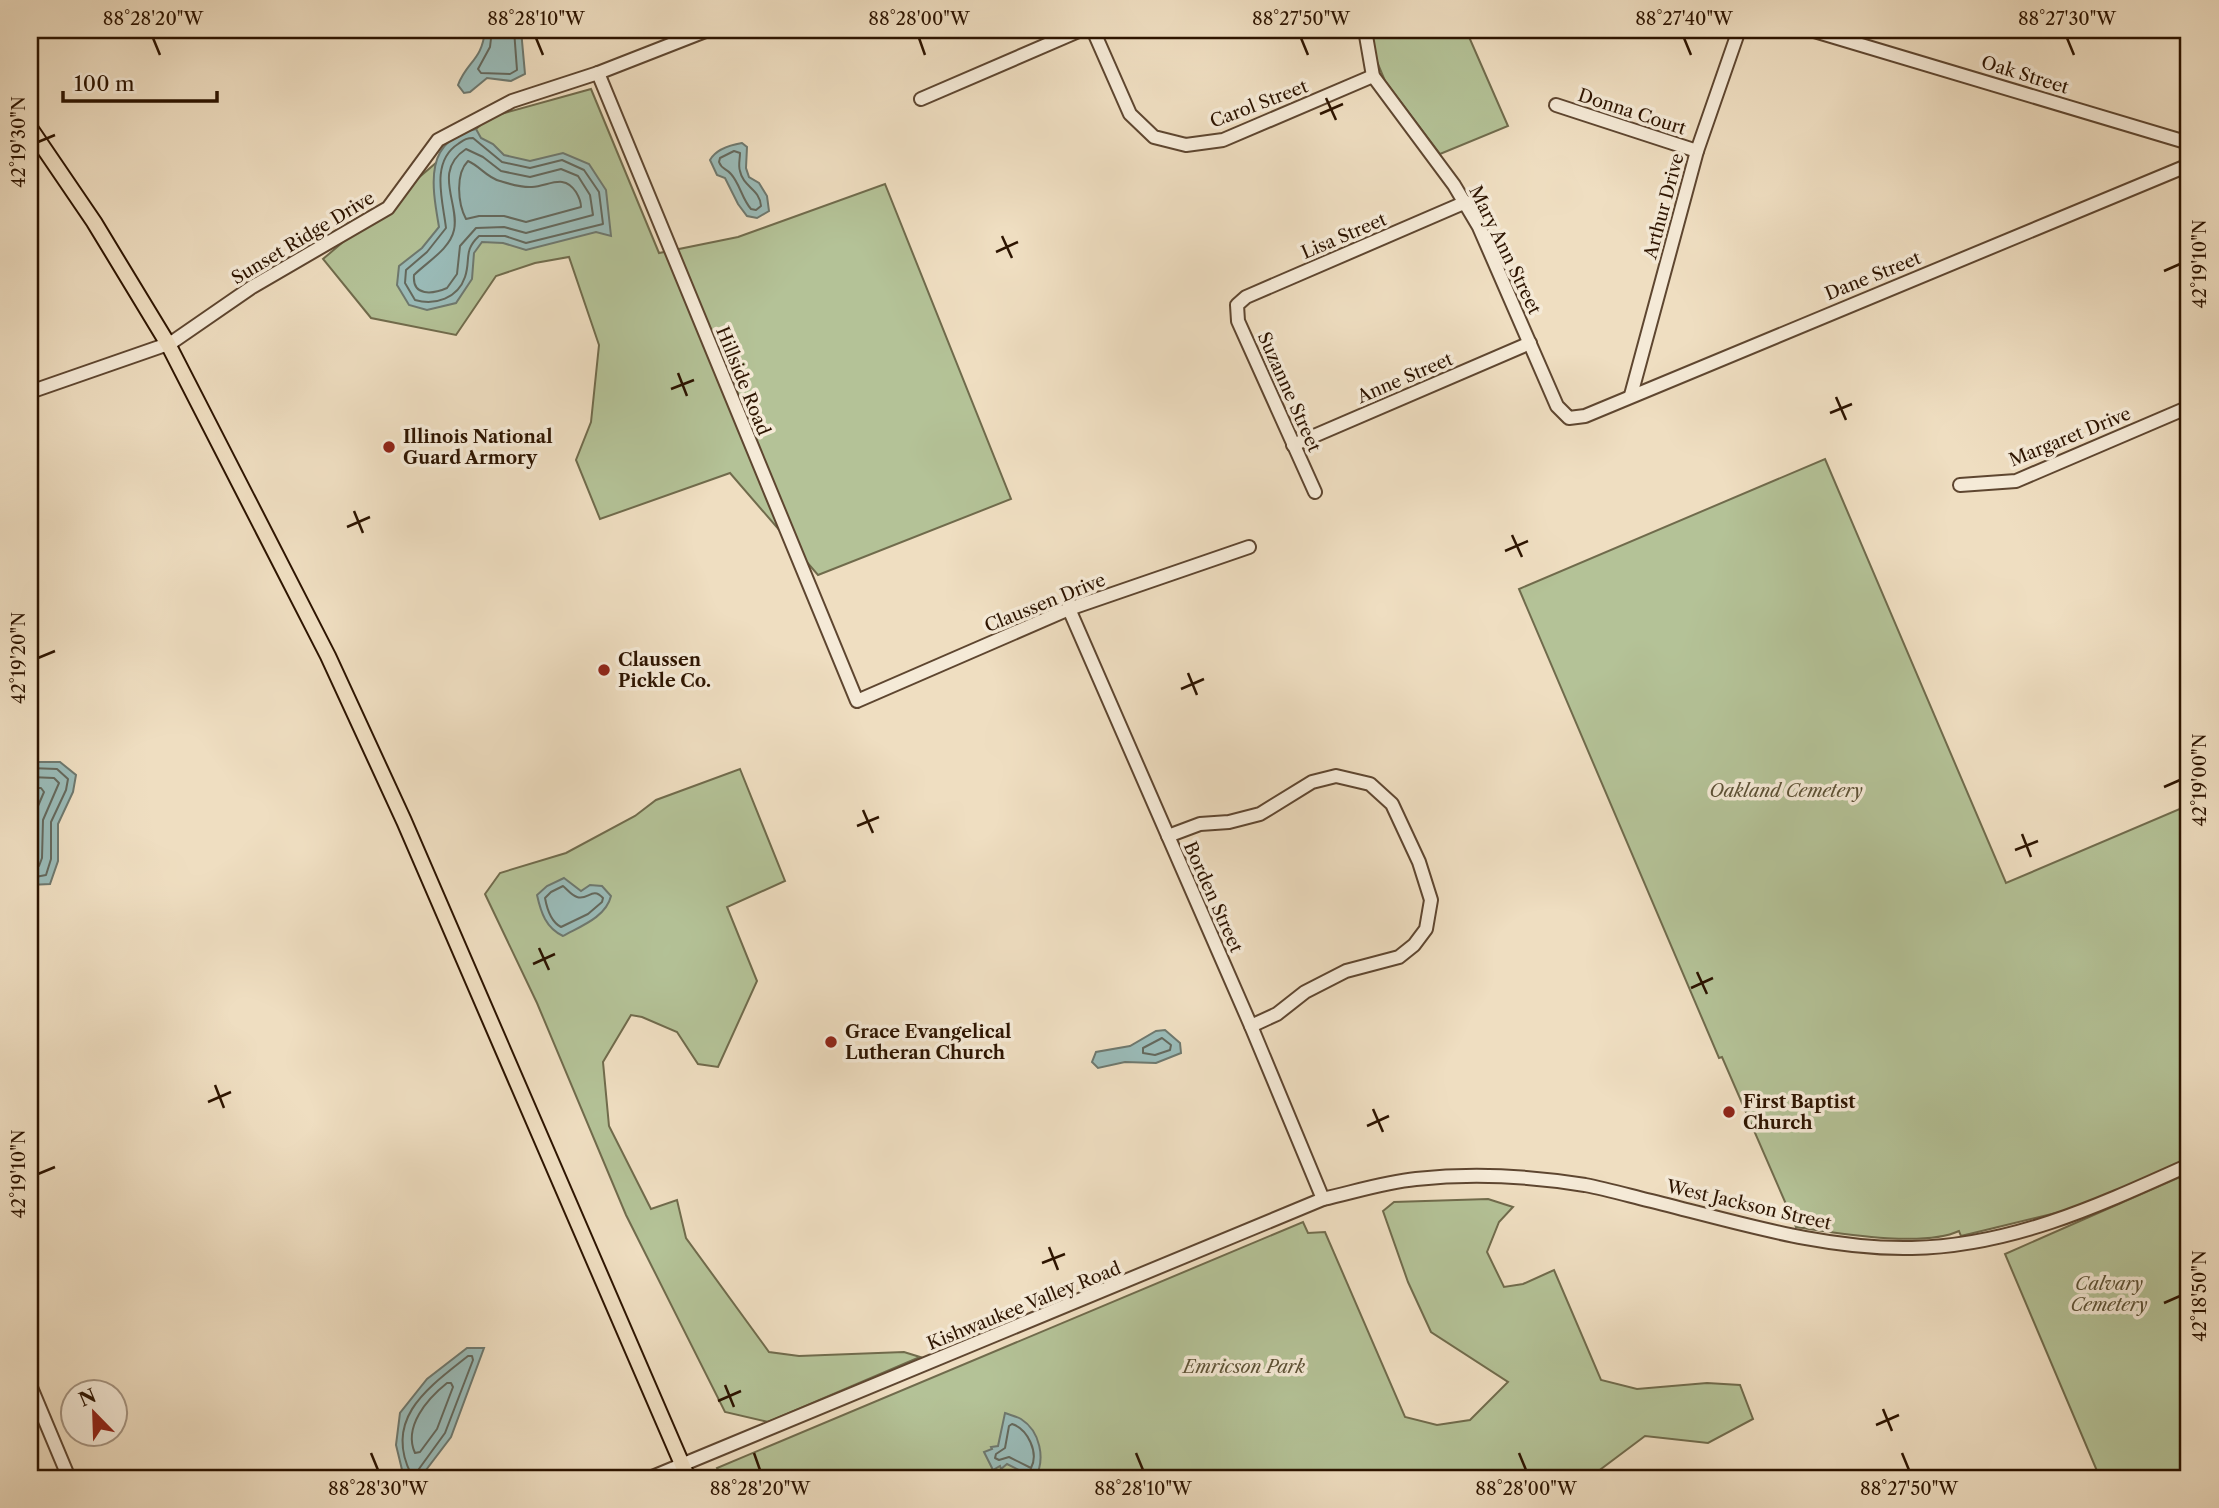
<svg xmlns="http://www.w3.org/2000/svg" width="2219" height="1508" font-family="'Libre Caslon Text',serif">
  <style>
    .green { fill: #b4c297; stroke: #706b4c; stroke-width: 2 }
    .water { fill: #9abbb8; stroke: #6e786e; stroke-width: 2 }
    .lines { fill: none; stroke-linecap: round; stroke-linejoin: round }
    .shore { stroke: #64685c; stroke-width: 2 }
    .minor-casing { stroke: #5e4630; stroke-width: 16 }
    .major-casing { stroke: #2d1400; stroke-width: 18 }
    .minor { stroke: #f5ead7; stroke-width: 12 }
    .major { stroke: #efdec1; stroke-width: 14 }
    .ticks { fill: none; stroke: #2d1400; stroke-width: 2.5 }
    .poi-dot { fill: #8f2418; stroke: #f5ead7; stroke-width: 2.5 }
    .labels { text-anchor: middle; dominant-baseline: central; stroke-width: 7; stroke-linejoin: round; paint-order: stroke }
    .street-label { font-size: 18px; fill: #2d1400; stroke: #f5ead7 }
    .poi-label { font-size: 18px; font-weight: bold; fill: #2d1400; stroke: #f5ead7; text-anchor: start }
    .park-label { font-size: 18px; font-style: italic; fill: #5c5135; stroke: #f5ead7 }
    .neatline { fill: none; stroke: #2d1400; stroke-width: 2.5 }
    .ticks-label { font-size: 18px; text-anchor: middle; fill: #2d1400 }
  </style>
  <rect width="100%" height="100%" fill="#efdec1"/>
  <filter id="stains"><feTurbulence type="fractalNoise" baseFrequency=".00286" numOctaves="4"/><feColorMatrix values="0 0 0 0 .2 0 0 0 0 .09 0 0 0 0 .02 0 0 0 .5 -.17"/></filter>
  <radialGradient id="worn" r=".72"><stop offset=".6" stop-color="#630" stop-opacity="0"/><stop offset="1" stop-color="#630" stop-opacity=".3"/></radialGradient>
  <g class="green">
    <path d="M1370,30H1466L1508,126L1440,154L1385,81L1375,57Z"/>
    <path d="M591,89L659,253L738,237L885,184L1011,499L818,575L730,473L600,519L576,460L591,422L599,345L569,257L535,263L496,276L456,335L371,318L323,259L490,117Z"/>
    <path d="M1825,459L2006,883L2189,805V1161L2089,1205L1961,1236L1959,1231C1923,1248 1837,1233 1796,1227L1722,1057L1719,1058L1519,589Z"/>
    <path d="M740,769L785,881L727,907L757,981L718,1067L698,1064L677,1032L642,1017L631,1015L603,1062L609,1126L651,1209L677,1200L686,1238L769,1352L799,1356L904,1352L920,1357L768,1422L725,1412L626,1215L537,1003L485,894L500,873L566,853L635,816L656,800Z"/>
    <path d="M2189,1173V1478H2100L2005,1254Z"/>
    <path d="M1488,1199L1513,1207L1499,1222L1487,1252L1504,1287L1523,1284L1554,1270L1601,1380L1637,1389L1707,1383L1740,1385L1753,1419L1708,1443L1645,1436L1589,1478H722L717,1468L1303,1222L1308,1233L1325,1232L1405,1417L1437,1425L1470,1420L1508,1382L1431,1332L1408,1282L1383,1211L1394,1202Z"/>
  </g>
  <g class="water">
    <path d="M485,30H521L525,74L511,81L487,78L470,92L464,93L458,85C467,61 482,61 485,30Z"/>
    <path d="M476,129L481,138L493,144L504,155L530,161L563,153L589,164L606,190L611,236L596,232L526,250L503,243L482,242L474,253L472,279L456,303L427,310L409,305L397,285L399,266L422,248L439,227C432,186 423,140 476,129Z"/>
    <path d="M742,143L747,147L746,168L749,177L759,183L767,196L769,211L757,218L747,216L738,204L725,178L717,175L710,160C716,149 730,145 742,143Z"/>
    <path d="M30,762H60L76,775L73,792L58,824V861L50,884L30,885Z"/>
    <path d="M564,878L581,891L590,885L602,886L611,896C606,917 581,926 563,936C546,928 541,913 537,895L547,886Z"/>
    <path d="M1165,1030L1180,1043L1181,1053L1156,1063L1125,1062L1098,1068L1092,1062L1096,1052L1130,1046L1156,1031Z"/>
    <path d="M467,1348H484L451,1437L423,1474V1478H404L396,1445L400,1413L427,1379Z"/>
    <path d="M1005,1413C1010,1415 1016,1416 1021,1419C1040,1431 1046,1459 1035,1478L1007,1464L1001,1469L1000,1466L993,1470L984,1452L992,1449L991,1447L998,1446Z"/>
  </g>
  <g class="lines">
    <g class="shore">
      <path d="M492,30L490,47L478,69L481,73L510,74L517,70L514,30"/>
      <path d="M473,138L502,162L530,168L562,160L584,170L599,192L603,224L526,243L505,236H479C463,251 471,259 465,277C458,298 435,306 415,300L405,283L406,270L427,252L446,228C443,201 430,162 458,144C464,140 466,138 473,138Z"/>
      <path d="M466,149L483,157L501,171L530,177L561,169L578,176L590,195L593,215L526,233L504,227L476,228L460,246L457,274L447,288C433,294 412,297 414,275C427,262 450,249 454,230C460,204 432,171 466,149Z"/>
      <path d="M734,151L740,153C740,159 738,166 740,171C743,187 760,189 761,206L756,210L751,209C742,199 740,184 731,174C726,168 722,170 719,162L720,158Z"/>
      <path d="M468,161C480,166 487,178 500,181C510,184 522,188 532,187C549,186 564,173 576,192C579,197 581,201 581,207L526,222L504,216H479L466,219C458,204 455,174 468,161Z"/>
      <path d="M30,768L57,769L68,779L66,790L51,822V859L46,875L30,878"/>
      <path d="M30,777L54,778L59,783L43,820L42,858L39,866L30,869"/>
      <path d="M30,788H41L44,792L32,820L30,858"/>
      <path d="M563,886C567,889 571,895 577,897C588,901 592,886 603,898L602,902L588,914L561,927C551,922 547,909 545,898L551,892Z"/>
      <path d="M1162,1038L1171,1045L1170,1050L1155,1055L1143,1053V1048Z"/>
      <path d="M468,1356H472L473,1360L445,1433L416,1473L411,1474C383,1418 429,1387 468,1356Z"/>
      <path d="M447,1383H451L453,1387L437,1429L420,1452L415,1453C403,1427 427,1399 447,1383Z"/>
      <path d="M1012,1424C1028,1429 1039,1453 1031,1468L1009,1457L999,1460L995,1458L996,1454L1005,1448L1009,1426Z"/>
    </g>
    <defs>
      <g id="minor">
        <path d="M1093,30L1130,114L1154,137L1186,145L1223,140L1373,76"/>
        <path d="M1365,30L1373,76L1454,185L1479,227L1557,406L1569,418L1585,416L2189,165"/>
        <path d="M1811,30L2189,143"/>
        <path d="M598,73L857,701L1069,609L1249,547"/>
        <path d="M921,99L1081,30"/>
        <path d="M1556,105L1697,151"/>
        <path d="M168,345L252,287L388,208L438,140L512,101L598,73L708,30"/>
        <path d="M30,392L168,344"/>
        <path d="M1631,395L1697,151L1739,30"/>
        <path d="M1293,445L1530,343"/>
        <path d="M1960,485L2016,481L2189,407"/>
        <path d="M1315,492L1238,321L1237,305L1246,297L1466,202"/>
        <path d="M1069,609L1251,1026L1323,1199"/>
        <path d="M1168,836L1200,824L1229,822L1260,814L1312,782L1336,776L1370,784L1392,804L1419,862L1431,900L1426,929L1414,945L1399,957L1346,971L1305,992L1277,1014L1251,1026"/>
        <path d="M30,1385L69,1478"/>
        <path d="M650,1478L1323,1199C1354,1192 1385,1182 1416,1179C1473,1173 1530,1176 1585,1185C1606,1189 1627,1195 1647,1200C1734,1221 1822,1250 1912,1248C2012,1246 2100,1205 2189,1165"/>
      </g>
      <path id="major" d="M30,128L94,222L168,344L328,656L404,821L688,1478"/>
    </defs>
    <use href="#minor" class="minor-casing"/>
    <use href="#major" class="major-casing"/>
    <use href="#minor" class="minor"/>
    <use href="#major" class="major"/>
  </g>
  <path class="ticks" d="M153,38L160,55M536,38L543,55M919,38L925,55M1301,38L1308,55M1684,38L1691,55M2067,38L2074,55M1326,98L1336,120M1320,114L1343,104M38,142L55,135M1002,236L1012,258M996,252L1018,242M2164,271L2180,264M678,373L687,396M671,389L694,380M1836,397L1846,420M1830,413L1852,404M354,511L363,533M347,527L370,517M1512,535L1522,557M1505,551L1528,541M38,658L55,651M1188,673L1197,695M1181,689L1204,679M2164,787L2180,780M863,810L873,833M857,826L879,817M2022,834L2031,857M2015,850L2038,841M539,948L549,970M533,964L555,954M1697,972L1707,994M1691,988L1713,978M215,1085L224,1108M208,1102L231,1092M1373,1109L1383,1132M1367,1126L1389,1116M38,1174L55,1167M1049,1247L1058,1270M1042,1263L1065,1254M2164,1303L2180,1296M725,1385L734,1407M718,1401L741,1391M1883,1409L1892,1431M1876,1425L1899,1415M371,1453L378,1470M754,1453L760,1470M1136,1453L1143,1470M1519,1453L1526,1470M1902,1453L1909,1470"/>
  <g class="poi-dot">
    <circle cx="389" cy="447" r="7"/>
    <circle cx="604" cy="670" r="7"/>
    <circle cx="831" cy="1042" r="7"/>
    <circle cx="1729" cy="1112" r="7"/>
  </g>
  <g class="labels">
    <g class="street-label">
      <text transform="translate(2025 75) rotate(17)">Oak Street</text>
      <text transform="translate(1259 104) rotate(-21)">Carol Street</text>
      <text transform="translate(1632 112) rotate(18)">Donna Court</text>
      <text transform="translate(1664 206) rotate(-75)">Arthur Drive</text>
      <text transform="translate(1344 236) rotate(-23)">Lisa Street</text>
      <text transform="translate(303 238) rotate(-31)">Sunset Ridge Drive</text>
      <text transform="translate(1505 250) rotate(64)">Mary Ann Street</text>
      <text transform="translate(1873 276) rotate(-22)">Dane Street</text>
      <text transform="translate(1405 378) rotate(-23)">Anne Street</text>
      <text transform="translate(743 381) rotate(68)">Hillside Road</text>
      <text transform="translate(1289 392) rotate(66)">Suzanne Street</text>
      <text transform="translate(2070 437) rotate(-22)">Margaret Drive</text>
      <text transform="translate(1045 603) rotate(-22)">Claussen Drive</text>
      <text transform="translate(1213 897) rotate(66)">Borden Street</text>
      <text transform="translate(1749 1205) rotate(13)">West Jackson Street</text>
      <text transform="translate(1024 1306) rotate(-22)">Kishwaukee Valley Road</text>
    </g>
    <g class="poi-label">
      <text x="403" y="437">Illinois National<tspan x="403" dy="21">Guard Armory</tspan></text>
      <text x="618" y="660">Claussen<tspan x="618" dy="21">Pickle Co.</tspan></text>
      <text x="845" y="1032">Grace Evangelical<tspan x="845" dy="21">Lutheran Church</tspan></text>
      <text x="1743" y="1102">First Baptist<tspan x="1743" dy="21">Church</tspan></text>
    </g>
    <g class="park-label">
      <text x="1786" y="791">Oakland Cemetery</text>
      <text x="2109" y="1284">Calvary<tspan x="2109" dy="21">Cemetery</tspan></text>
      <text x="1244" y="1367">Emricson Park</text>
    </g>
  </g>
  <rect width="2219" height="1508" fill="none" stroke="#efdec1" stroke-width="77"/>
  <g transform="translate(94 1413) rotate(337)"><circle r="33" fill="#f5ead7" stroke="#a59481" stroke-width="2"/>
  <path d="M0-5L12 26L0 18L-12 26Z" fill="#8f2418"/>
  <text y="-10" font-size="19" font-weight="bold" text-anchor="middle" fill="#2d1400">N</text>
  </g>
  <path d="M63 91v10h154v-10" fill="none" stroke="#2d1400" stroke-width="3.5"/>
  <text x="74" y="91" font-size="21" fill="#2d1400" stroke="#f5ead7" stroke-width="5" paint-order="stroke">100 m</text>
  <rect x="38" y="38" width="2142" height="1432" class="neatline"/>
  <g class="ticks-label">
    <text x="153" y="25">88°28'20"W</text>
    <text x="536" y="25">88°28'10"W</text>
    <text x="919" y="25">88°28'00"W</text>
    <text x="1301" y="25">88°27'50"W</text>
    <text x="1684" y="25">88°27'40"W</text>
    <text x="2067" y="25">88°27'30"W</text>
    <text transform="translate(19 142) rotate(-90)" y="6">42°19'30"N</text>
    <text transform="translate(2200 264) rotate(-90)" y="6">42°19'10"N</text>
    <text transform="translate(19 658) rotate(-90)" y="6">42°19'20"N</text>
    <text transform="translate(2200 780) rotate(-90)" y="6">42°19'00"N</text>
    <text transform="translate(19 1174) rotate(-90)" y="6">42°19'10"N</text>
    <text transform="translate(2200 1296) rotate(-90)" y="6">42°18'50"N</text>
    <text x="378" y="1495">88°28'30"W</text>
    <text x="760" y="1495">88°28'20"W</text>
    <text x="1143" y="1495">88°28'10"W</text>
    <text x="1526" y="1495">88°28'00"W</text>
    <text x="1909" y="1495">88°27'50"W</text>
  </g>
  <rect width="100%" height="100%" filter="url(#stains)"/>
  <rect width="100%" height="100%" fill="url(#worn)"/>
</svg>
